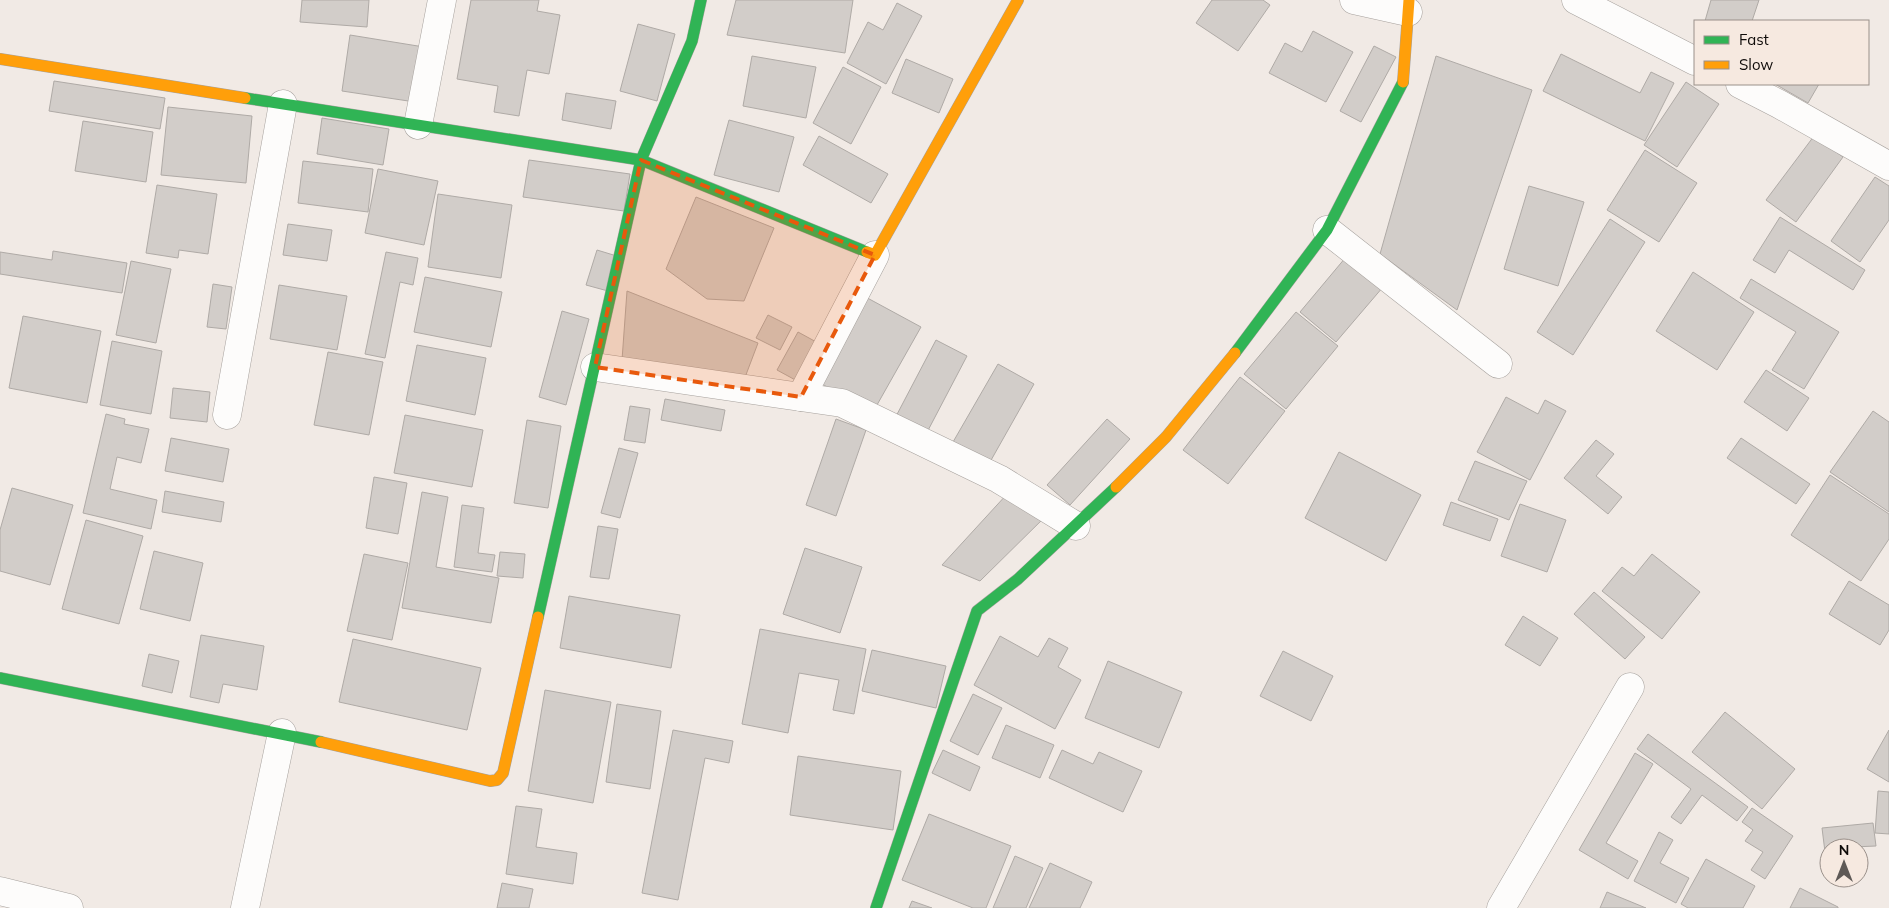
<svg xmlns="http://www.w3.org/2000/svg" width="1889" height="908" font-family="Mulish,sans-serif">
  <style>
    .building { fill: #d2cdc9; stroke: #afaaa6 }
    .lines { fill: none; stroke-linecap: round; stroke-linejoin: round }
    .street-casing { stroke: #a6a19d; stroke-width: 29 }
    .fast-casing { stroke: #a6a19d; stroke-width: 12 }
    .slow-casing { stroke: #a6a19d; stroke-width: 12 }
    .street { stroke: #fdfcfb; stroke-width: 28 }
    .fast { stroke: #30b455; stroke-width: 11 }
    .slow { stroke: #ff9f0a; stroke-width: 11 }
    .marked { fill: #e8590c; fill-opacity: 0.2; stroke: #e8590c; stroke-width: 4; stroke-dasharray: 10 6; stroke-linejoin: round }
  </style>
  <rect width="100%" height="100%" fill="#f1eae5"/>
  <g class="building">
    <path d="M302,0H369L367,27L300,22Z"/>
    <path d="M471,0H539L537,11L560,15L549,74L527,70L519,116L494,112L498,86L457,79Z"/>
    <path d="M736,0H853L845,53L727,35Z"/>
    <path d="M1212,0H1263L1270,5L1238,51L1196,23Z"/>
    <path d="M1711,0H1759L1752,21H1705Z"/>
    <path d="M897,3L922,16L886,84L847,63L868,22L883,30Z"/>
    <path d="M638,24L675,34L657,101L620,91Z"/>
    <path d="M1313,31L1353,52L1326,102L1269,73L1285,43L1302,52Z"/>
    <path d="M350,35L424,47L415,102L342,91Z"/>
    <path d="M1374,46L1396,57L1361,122L1340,111Z"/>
    <path d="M1561,54L1640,93L1651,72L1674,83L1645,141L1543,91Z"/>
    <path d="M752,56L816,67L806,118L743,106Z"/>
    <path d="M1436,56L1532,90L1457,310L1380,254Z"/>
    <path d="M906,59L953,79L939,113L892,93Z"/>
    <path d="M843,67L881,87L851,144L813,123Z"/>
    <path d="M54,81L165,98L160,129L49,111Z"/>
    <path d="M1686,82L1719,104L1677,167L1644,145Z"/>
    <path d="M1775,84H1819L1808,103Z"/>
    <path d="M566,93L616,101L611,129L562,120Z"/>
    <path d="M168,107L252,116L246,183L161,175Z"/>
    <path d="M322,118L389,129L383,165L317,154Z"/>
    <path d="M729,120L794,137L779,192L714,175Z"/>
    <path d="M83,121L153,132L146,182L75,171Z"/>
    <path d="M819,136L888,174L871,203L803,165Z"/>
    <path d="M1814,136L1843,157L1796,222L1766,200Z"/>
    <path d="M1645,150L1697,183L1659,242L1607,210Z"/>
    <path d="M529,160L630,174L624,211L523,197Z"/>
    <path d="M303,161L373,169L368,212L298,203Z"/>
    <path d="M378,169L438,181L424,245L365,233Z"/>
    <path d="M1875,177L1889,186V220L1860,262L1831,241Z"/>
    <path d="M157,185L217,194L208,254L179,250L178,258L146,253Z"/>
    <path d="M1529,186L1584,202L1558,286L1504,269Z"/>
    <path d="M438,194L512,205L501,278L428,267Z"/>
    <path d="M696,197L774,228L744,301L707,299L666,269Z"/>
    <path d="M1780,217L1865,270L1853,290L1789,250L1775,273L1753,260Z"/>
    <path d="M1610,219L1645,242L1573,355L1537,332Z"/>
    <path d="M288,224L332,230L327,261L283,255Z"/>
    <path d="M597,250L620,257L608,291L586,285Z"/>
    <path d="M53,251L127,263L122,293L0,274V252L52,260Z"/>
    <path d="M386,252L418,258L413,285L400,282L385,358L365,354Z"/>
    <path d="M1346,257L1383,287L1336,342L1300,312Z"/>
    <path d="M131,261L171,269L156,343L116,335Z"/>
    <path d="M1693,272L1754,312L1717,370L1656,331Z"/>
    <path d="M425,277L502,292L491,347L414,332Z"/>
    <path d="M1751,279L1839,332L1804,389L1772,370L1796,332L1740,298Z"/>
    <path d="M213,284L232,287L226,329L207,327Z"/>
    <path d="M279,285L347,296L337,350L270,339Z"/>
    <path d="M627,291L758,343L744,380L622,360Z"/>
    <path d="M860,294L921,327L873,412L813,379Z"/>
    <path d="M562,311L589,319L566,405L539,397Z"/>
    <path d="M1296,312L1338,346L1286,409L1244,374Z"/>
    <path d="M768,315L792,327L780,350L756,338Z"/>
    <path d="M23,316L101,331L87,403L9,388Z"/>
    <path d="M798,332L820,344L799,382L777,370Z"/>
    <path d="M936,340L967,356L924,438L893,422Z"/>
    <path d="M112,341L162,351L151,414L100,405Z"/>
    <path d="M417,345L486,358L475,415L406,401Z"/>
    <path d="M328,352L383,362L369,435L314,425Z"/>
    <path d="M998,364L1034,384L990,462L953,442Z"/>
    <path d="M1766,370L1809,398L1787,431L1744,402Z"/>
    <path d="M1240,377L1285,411L1228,484L1183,450Z"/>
    <path d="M173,388L210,392L207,422L170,418Z"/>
    <path d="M1506,397L1538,414L1545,400L1566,411L1530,480L1477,452Z"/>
    <path d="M665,399L725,410L721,431L661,420Z"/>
    <path d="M630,406L650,409L645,443L624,440Z"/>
    <path d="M1873,411L1889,422V512L1830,472Z"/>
    <path d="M106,414L125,419L124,424L149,429L141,463L117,457L110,489L157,500L151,529L83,513Z"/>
    <path d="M405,415L483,430L472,487L394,473Z"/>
    <path d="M836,419L866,430L836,516L806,505Z"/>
    <path d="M1107,419L1130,439L1070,505L1047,485Z"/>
    <path d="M527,420L561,426L548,508L514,503Z"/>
    <path d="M171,438L229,449L223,482L165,471Z"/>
    <path d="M1741,438L1810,484L1796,504L1727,458Z"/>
    <path d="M1596,440L1614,454L1596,476L1622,497L1608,514L1564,478Z"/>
    <path d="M619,448L638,453L620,518L601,513Z"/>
    <path d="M1339,452L1421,495L1386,561L1305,518Z"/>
    <path d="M1475,461L1527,481L1509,520L1458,500Z"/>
    <path d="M1830,475L1889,514V539L1861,581L1791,535Z"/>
    <path d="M374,477L407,483L398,534L366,528Z"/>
    <path d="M12,488L73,505L50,585L0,571V530Z"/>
    <path d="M165,491L224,502L221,522L162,512Z"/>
    <path d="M422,492L448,497L436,567L499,578L491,623L402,608Z"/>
    <path d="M1008,493L1048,514L980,581L942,565Z"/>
    <path d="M1451,502L1498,519L1490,541L1443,525Z"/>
    <path d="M1520,504L1566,520L1547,572L1501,556Z"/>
    <path d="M462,505L484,508L478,553L495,555L492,572L454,567Z"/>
    <path d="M86,520L143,536L119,624L62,609Z"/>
    <path d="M598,526L618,529L609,579L590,577Z"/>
    <path d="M805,548L862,567L840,633L783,614Z"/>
    <path d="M154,551L203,563L190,621L140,609Z"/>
    <path d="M500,552L525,554L523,578L497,576Z"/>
    <path d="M364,554L408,563L392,640L347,631Z"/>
    <path d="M1652,554L1700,592L1662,639L1602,591L1622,567L1634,576Z"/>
    <path d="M1849,581L1889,605V630L1880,645L1829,614Z"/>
    <path d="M1594,592L1645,637L1625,659L1574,614Z"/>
    <path d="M569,596L680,615L671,668L560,648Z"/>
    <path d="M1523,616L1558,638L1540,666L1505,645Z"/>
    <path d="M760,629L866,649L854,714L833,710L839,680L799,673L788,733L742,724Z"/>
    <path d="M201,635L264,646L257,690L223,684L219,703L190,697Z"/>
    <path d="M1000,636L1038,657L1049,638L1068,648L1058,667L1081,680L1055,729L974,685Z"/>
    <path d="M353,639L481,668L467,730L339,702Z"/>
    <path d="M872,650L946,666L936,708L862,691Z"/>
    <path d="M1283,651L1333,676L1311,721L1260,696Z"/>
    <path d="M149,654L179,661L172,693L142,686Z"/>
    <path d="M1108,661L1182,692L1159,748L1085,718Z"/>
    <path d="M545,690L611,702L593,803L528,791Z"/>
    <path d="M973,694L1002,708L978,755L950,741Z"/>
    <path d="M617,704L661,711L650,789L606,782Z"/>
    <path d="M1725,712L1795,769L1762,809L1692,752Z"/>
    <path d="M1006,725L1054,745L1040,778L992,758Z"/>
    <path d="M673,730L733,741L729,763L705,758L678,900L642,893Z"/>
    <path d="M1889,730V782L1867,769Z"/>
    <path d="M1648,734L1748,807L1737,821L1702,795L1681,824L1671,817L1691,789L1637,749Z"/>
    <path d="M943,750L980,767L970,791L932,773Z"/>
    <path d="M1062,750L1093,764L1099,752L1142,771L1123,812L1049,778Z"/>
    <path d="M1635,753L1653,764L1606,843L1638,861L1628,879L1579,850Z"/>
    <path d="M798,756L901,771L893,830L790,815Z"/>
    <path d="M1878,791L1889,792V834L1875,833Z"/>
    <path d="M516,806L542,809L536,847L577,853L573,884L506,874Z"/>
    <path d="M1752,808L1793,836L1765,879L1751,870L1763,852L1745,841L1753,830L1742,822Z"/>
    <path d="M929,814L1011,846L986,908H973L902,880Z"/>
    <path d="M1873,823L1876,846L1829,848V851L1825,852L1822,828Z"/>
    <path d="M1659,832L1673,840L1660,863L1689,878L1676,903L1634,881Z"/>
    <path d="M1015,856L1043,868L1026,908H993Z"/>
    <path d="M1706,859L1755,886L1743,908H1688L1681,904Z"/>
    <path d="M1050,863L1092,882L1080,908H1029Z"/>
    <path d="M502,883L533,889L529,908H497Z"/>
    <path d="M1800,888L1838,907V908H1790Z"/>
    <path d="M1607,892L1646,908H1600Z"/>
    <path d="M912,901L932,908H909Z"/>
  </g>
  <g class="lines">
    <defs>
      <g id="street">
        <path d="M1354,0L1408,12"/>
        <path d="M1576,0L1695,61"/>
        <path d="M1740,84L1779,104L1889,166"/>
        <path d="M418,125L442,0"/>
        <path d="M1327,230L1498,364"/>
        <path d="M595,367L842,403L999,479L1076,526"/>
        <path d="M801,397L875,255"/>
        <path d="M227,415L283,104"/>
        <path d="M0,891L69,908"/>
        <path d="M245,908L282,733"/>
        <path d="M1501,908L1630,687"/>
      </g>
      <g id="fast">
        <path d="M245,98L641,160L867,252"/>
        <path d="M1235,353L1327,230L1403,82"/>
        <path d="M538,617L641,160L692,41L701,0"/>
        <path d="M0,678L321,742"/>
        <path d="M876,908L977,611L1018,579L1116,487"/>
      </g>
      <g id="slow">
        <path d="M0,59L245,98"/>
        <path d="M1403,82L1409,0"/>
        <path d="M867,252L875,255L1018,0"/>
        <path d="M1116,487L1166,437L1235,353"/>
        <path d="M321,742L490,781L497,780L503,773L538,617"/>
      </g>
    </defs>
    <use href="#street" class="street-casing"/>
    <use href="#fast" class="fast-casing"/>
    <use href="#slow" class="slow-casing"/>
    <use href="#street" class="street"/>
    <use href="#fast" class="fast"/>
    <use href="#slow" class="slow"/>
  </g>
  <path class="marked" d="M641,160L875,255L801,397L595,367Z"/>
  <rect x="1694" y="20" width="175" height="65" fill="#f6e9e0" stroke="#9a908a"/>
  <rect x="1704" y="36" width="25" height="8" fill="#30b455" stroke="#9a908a"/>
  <text x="1739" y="45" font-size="15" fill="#0f0b09">Fast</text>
  <rect x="1704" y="61" width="25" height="8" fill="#ff9f0a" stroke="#9a908a"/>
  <text x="1739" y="70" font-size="15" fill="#0f0b09">Slow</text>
  <g transform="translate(1844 863)"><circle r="24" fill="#f6e9e0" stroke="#9a908a"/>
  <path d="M0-4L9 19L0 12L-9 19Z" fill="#5e5956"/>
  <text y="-8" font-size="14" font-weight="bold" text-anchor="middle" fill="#0f0b09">N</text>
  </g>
</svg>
